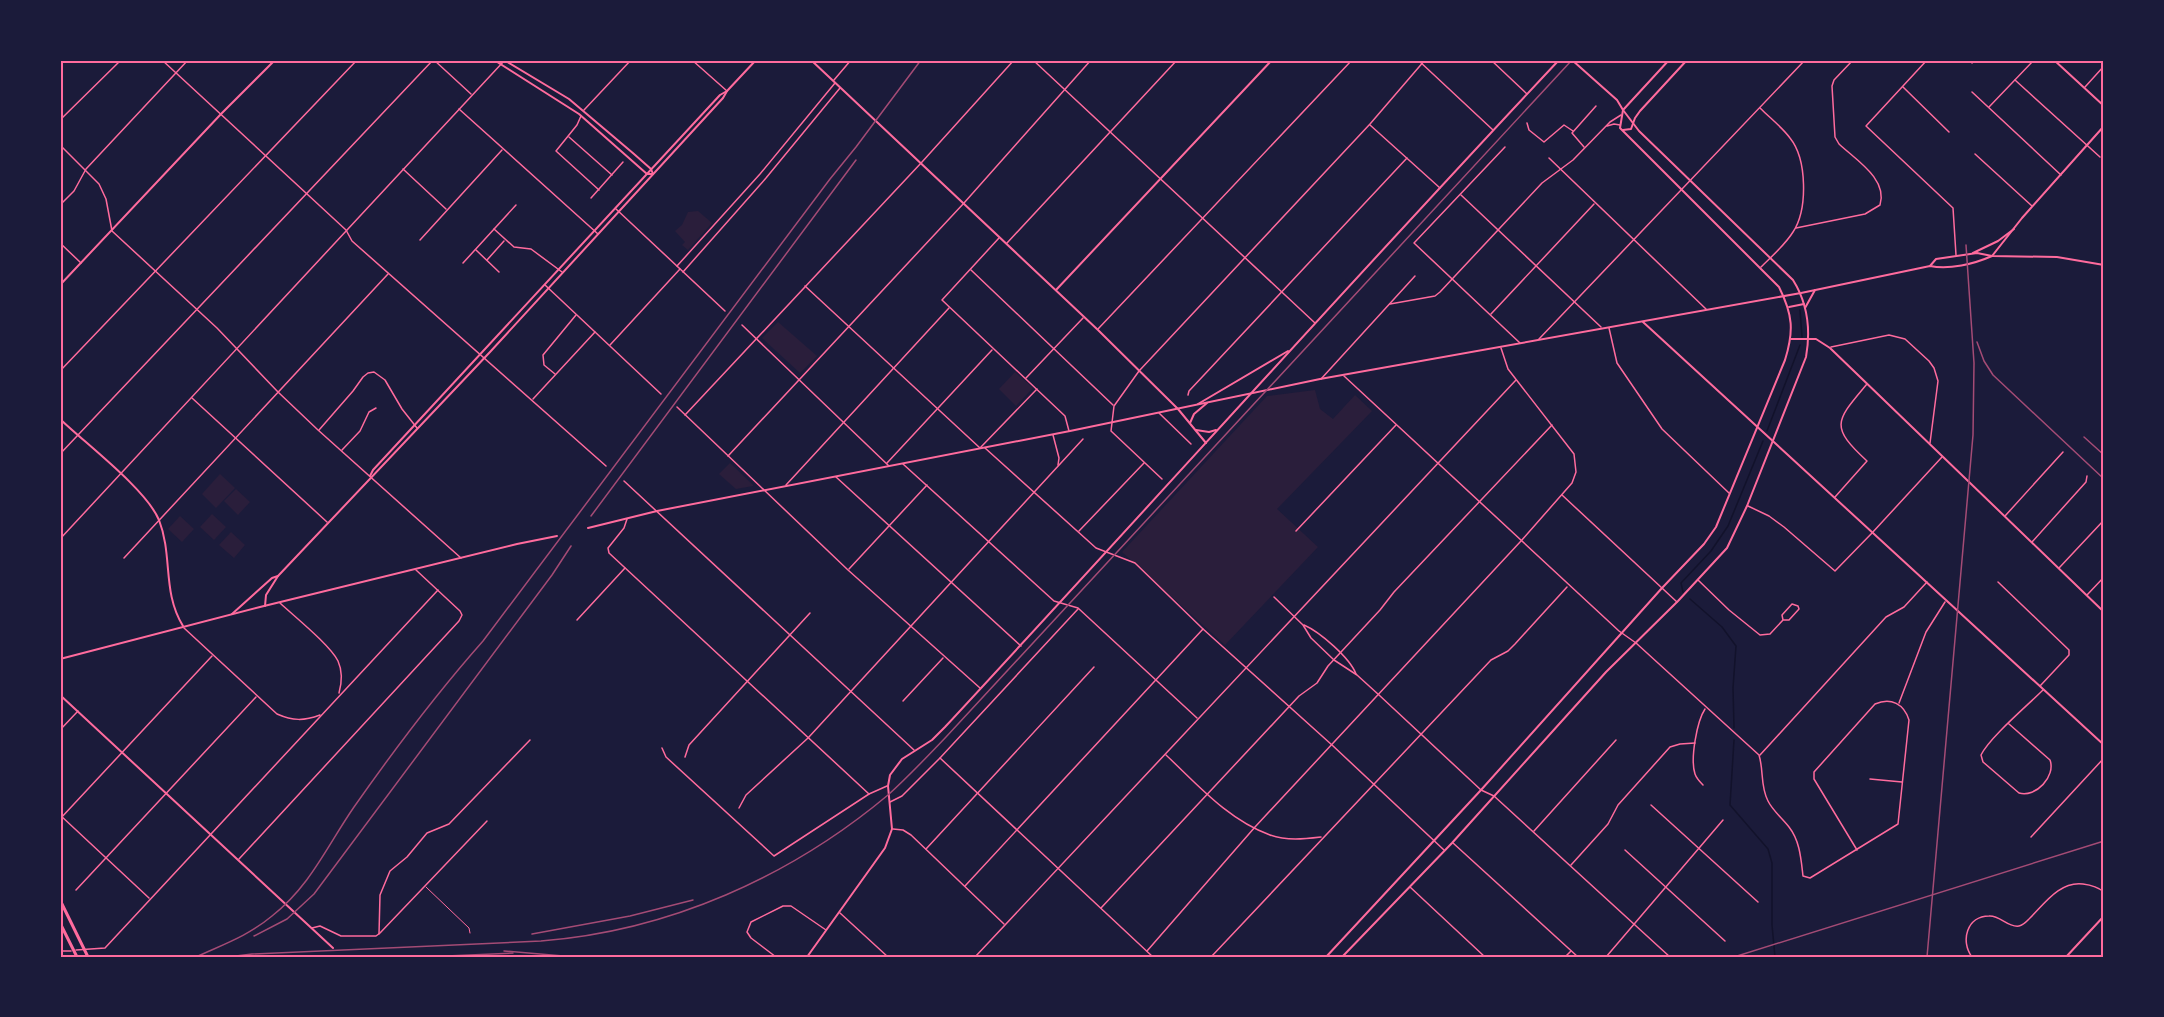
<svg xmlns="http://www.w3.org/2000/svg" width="2164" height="1017" font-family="Rubik,sans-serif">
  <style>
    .green { fill: #2a1e3b }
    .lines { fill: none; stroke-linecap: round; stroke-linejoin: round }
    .stream { stroke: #12122b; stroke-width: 1.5 }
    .service { stroke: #ff6b9d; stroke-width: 1 }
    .minor { stroke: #ff6b9d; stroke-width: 1.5 }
    .tertiary { stroke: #ff6b9d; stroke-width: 2 }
    .secondary { stroke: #ff6b9d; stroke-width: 2 }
    .primary { stroke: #ff6b9d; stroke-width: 2 }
    .motorway { stroke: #ff6b9d; stroke-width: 3 }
    .rail { stroke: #a44b75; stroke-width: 1.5 }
    .neatline { fill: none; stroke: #ff6b9d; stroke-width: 2 }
  </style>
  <rect width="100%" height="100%" fill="#1b1b3a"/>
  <g class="green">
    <path d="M698,211L712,223L688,250L682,245L685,242L675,231L682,225L688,212Z"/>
    <path d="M778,322L817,356L800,373L762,338Z"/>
    <path d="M1015,372L1033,388L1016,406L999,389Z"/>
    <path d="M1315,390L1320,409L1333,419L1355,395L1372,411L1277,509L1318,547L1225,645L1122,552L1267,396Z"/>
    <path d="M730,463L753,485V486L736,489L719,474Z"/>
    <path d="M220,474L235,488L216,508L202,494Z"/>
    <path d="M236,489L250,502L238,515L224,501Z"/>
    <path d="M212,514L226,527L214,540L200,527Z"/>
    <path d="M180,516L194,529L182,542L168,529Z"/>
    <path d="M231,532L245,545L234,558L219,545Z"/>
  </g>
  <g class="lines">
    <g class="stream">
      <path d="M1800,310L1802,337"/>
      <path d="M1767,431L1800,345"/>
      <path d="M1683,592L1681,583L1711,551L1728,526L1763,441"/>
      <path d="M1690,599L1722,627L1736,646L1733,688L1734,728"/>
      <path d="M1734,740L1730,805L1768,849L1772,863V925L1775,957"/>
    </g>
    <path class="service" d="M426,887L469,928L470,933"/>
    <g class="minor">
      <path d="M162,60L346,230L352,241L606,466"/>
      <path d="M434,60L471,94"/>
      <path d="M692,60L727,91"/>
      <path d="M1033,60L1315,323"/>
      <path d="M1418,60L1493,130"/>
      <path d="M1491,60L1527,94"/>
      <path d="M1927,60L1866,126L1953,208L1956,255"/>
      <path d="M1972,63L1975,60"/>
      <path d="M834,80L851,60"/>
      <path d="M2015,80L2100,157"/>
      <path d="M1903,87L1949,132"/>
      <path d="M2085,87L2104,66"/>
      <path d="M1972,92L2061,175"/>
      <path d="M1989,107L2034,60"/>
      <path d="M1760,108C1770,118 1782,127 1790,138C1807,159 1808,209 1793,232C1785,245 1772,256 1761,267"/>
      <path d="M459,109L598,234"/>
      <path d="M584,110L631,60"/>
      <path d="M581,116L577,125L556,151L599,190"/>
      <path d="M60,120L121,60"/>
      <path d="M1527,123L1529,130L1544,142L1564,125L1573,131"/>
      <path d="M1370,125L1440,188"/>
      <path d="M1607,126L1614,124L1620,125"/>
      <path d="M569,137L612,175"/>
      <path d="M60,145L99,184L106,199L112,231L217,328L278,392L318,430L461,558"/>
      <path d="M1505,147L1414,243L1520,343"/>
      <path d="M1584,147L1572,133L1596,106"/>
      <path d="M1975,154L2032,206"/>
      <path d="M1549,158L1706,309"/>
      <path d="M403,169L446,209"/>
      <path d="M1461,195L1601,327"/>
      <path d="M591,198L623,162"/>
      <path d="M60,205L74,191L86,169L188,60"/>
      <path d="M616,209L725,311"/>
      <path d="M1796,228L1865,214L1880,205C1888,179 1856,160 1839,144L1835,137L1832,86L1834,80L1853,60"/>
      <path d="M494,229L514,247L531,249L562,272"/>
      <path d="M999,238L942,300L1065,416L1069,431"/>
      <path d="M420,240L502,150"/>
      <path d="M60,243L81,263"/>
      <path d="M1007,243L1177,60"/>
      <path d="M476,250L499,272"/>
      <path d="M487,260L504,241"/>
      <path d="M463,263L516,205"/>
      <path d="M677,266L760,174L835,83"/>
      <path d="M971,270L1113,405"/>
      <path d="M683,272L766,178L840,88"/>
      <path d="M545,285L661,394"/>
      <path d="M805,286L980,448L1037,389"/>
      <path d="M1390,304L1435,296L1440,292L1542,183L1573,160L1610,122L1621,115"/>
      <path d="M1491,314L1594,204"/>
      <path d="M742,325L889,466"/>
      <path d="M1609,328L1617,363L1662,429L1729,493"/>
      <path d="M1098,329L1352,60"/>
      <path d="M1539,339L1805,60"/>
      <path d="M610,345L680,269"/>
      <path d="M1831,347L1889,335L1905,339L1929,361L1934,368L1938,381L1930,443"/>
      <path d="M60,371L357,60"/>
      <path d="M555,374L544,365L543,355L576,315"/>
      <path d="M1344,376L1619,631L1636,643L1759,755C1764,771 1760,786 1768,801C1773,811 1782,818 1789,827C1800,841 1801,859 1803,876L1810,878L1898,824L1909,720C1904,704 1891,697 1875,704L1814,772V779L1857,850"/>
      <path d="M1026,378L1083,318"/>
      <path d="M1321,379L1415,276"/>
      <path d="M1188,395L1189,391L1407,158"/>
      <path d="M192,398L327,522"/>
      <path d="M533,399L595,332"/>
      <path d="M677,407L848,570L980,688"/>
      <path d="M1159,413L1191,444"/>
      <path d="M685,415L922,162L1014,60"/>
      <path d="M319,430L353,391L363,377L368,373L374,372L385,380L402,409L417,428"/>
      <path d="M1053,435L1059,458L1058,465"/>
      <path d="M985,448L1096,548L1135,563L1203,629L1332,745L1444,850"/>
      <path d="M342,450L360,431L369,412L376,408"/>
      <path d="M60,454L433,60"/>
      <path d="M728,456L964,203L1091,60"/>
      <path d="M887,463L992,350"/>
      <path d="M903,464L1054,601L1078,608L1197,718"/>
      <path d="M836,477L1021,646"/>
      <path d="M1162,479L1111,431L1114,406L1139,371L1370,124L1425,60"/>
      <path d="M624,481L914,750"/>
      <path d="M786,485L949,308"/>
      <path d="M1562,495L1677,602"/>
      <path d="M1835,497L1867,461C1829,426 1836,421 1867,384"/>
      <path d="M1748,506L1769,516L1784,527L1835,571L1872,533L1942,457"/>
      <path d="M2005,516L2063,452"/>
      <path d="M627,519L624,528L608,548L609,553L869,794"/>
      <path d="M1079,531L1144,463"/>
      <path d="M1296,531L1396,425"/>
      <path d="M60,539L504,61"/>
      <path d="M2032,542L2086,482L2087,476"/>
      <path d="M124,558L388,274"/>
      <path d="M2059,568L2104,520"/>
      <path d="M849,569L927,485"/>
      <path d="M1698,580L1729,610L1760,635L1770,634L1783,620H1789L1799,609L1798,606L1792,604L1782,615L1783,620"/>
      <path d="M1998,582L2069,650V655L2040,686"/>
      <path d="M2087,595L2104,577"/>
      <path d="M1274,597L1303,625L1311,638L1334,660L1357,675L1379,695L1481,790L1494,796L1670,957"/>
      <path d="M280,603C295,617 330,645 338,661C343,672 342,682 339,693"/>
      <path d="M577,620L625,568"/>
      <path d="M1304,625C1320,632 1350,658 1356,674"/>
      <path d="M184,628L277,714C293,721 304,721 320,715"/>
      <path d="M903,701L943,658"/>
      <path d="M1899,703L1926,632L1945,602"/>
      <path d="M2009,724L2050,760C2056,776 2036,798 2019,793L1983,762L1981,755C1989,738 2028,705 2043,690"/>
      <path d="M60,730L78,711"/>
      <path d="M662,748L666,757L774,856L869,794L887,786"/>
      <path d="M1166,755C1197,784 1228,820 1270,835C1287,841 1304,839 1321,837"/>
      <path d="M1760,755L1886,617L1904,607L1927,582"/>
      <path d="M685,757L689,745L810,613"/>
      <path d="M940,758L1153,957"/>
      <path d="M1870,779L1902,782"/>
      <path d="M1703,785C1700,782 1696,777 1695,774C1690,759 1697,721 1705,709"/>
      <path d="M890,802L902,796L940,758L1078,609"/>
      <path d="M1651,805L1758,902"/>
      <path d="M739,808L746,795L808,738L1083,439"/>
      <path d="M60,815L149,898"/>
      <path d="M60,819L212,656"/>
      <path d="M893,829L903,830L911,835L1004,924"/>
      <path d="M1534,831L1616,740"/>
      <path d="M2031,837L2104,758"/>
      <path d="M1453,843L1578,957"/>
      <path d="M926,849L1094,667"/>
      <path d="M1625,850L1725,941"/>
      <path d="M239,859L459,621L462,615L460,611L416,570"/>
      <path d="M1571,865L1608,824L1618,805L1670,747L1680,744L1695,743"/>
      <path d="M965,886L1203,629"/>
      <path d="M1410,887L1485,957"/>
      <path d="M76,890L256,697"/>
      <path d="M1101,908L1299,696L1317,683L1328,666L1380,610L1394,592L1552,425"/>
      <path d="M840,913L888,957"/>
      <path d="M312,928L320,926L341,936H376L380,933L487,821"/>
      <path d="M379,934L380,895L390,871L407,857L427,833L449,824L530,740"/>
      <path d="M76,950L105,948L438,590"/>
      <path d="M60,951H71"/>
      <path d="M1147,951L1255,827L1521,541L1572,483L1576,472L1574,454L1508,369L1501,348"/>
      <path d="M776,957L751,938L747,932L751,922L783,906H791L826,930"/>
      <path d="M975,957L1516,380"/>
      <path d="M1211,957L1491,660L1508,651L1515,644L1567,587"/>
      <path d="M1565,957L1571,951"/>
      <path d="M1606,957L1723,820"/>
      <path d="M1972,957C1960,941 1967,916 1989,916C2000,915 2008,928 2019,926C2024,925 2027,921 2030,918C2045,903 2060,881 2083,884C2091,885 2098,887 2104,892"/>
    </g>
    <g class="tertiary">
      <path d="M494,60L579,114L647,174H653"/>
      <path d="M504,60L569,99L634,154L651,169L653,174"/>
      <path d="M1056,290L1272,60"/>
      <path d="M1643,322L2104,745"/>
      <path d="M1791,339H1816L1830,348L2104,612"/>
    </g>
    <g class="secondary">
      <path d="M811,60L1098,330L1178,409L1206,443"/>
      <path d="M1572,60L1617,100L1623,110"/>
      <path d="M1992,256L2022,218L2104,126"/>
      <path d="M60,285L221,114L275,60"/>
      <path d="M1198,404L1288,351"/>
      <path d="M60,419C86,444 146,489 159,520C173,556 162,592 183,626"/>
      <path d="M1190,423L1194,414L1207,403"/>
      <path d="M1196,430L1209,432L1216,430"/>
      <path d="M370,476L373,470L720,95L727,91L756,60"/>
      <path d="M265,606L266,595L278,576L490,352L723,98L727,91"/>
      <path d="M232,614L272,578L278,576"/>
      <path d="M807,957L885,848L892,829L888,786L890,775L902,759L932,740L945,727C1150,506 1352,280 1559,60"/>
      <path d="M2066,957L2104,916"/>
    </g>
    <g class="primary">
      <path d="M2054,60L2104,106"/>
      <path d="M1623,130L1631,129L1635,118L1640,111L1687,60"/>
      <path d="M1973,253L1998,241L2014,229"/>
      <path d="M1930,266L1936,259L1977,253L1992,256L2057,257L2104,265"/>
      <path d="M1789,307L1804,304"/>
      <path d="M1805,308L1815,290"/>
      <path d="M588,528L657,511L1070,431L1320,379L1801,293L1930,266C1949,270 1974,264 1992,256"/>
      <path d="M60,659L260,607L517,544L557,536"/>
      <path d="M60,695L333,948"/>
      <path d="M1326,957L1481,790L1662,588L1704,544L1716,527L1785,360C1794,331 1793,315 1779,287L1620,128L1623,110L1669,60"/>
      <path d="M1342,957L1452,843L1606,672L1678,601L1727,548L1747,506L1806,357C1811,329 1808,304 1793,280L1639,131L1623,110"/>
    </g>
    <g class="motorway">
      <path d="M60,900L88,957"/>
      <path d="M60,923L77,957"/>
    </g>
    <g class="rail">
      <path d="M1977,342L1984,361L1993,375L2104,479"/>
      <path d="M2084,437L2104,455"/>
      <path d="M591,516L856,160"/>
      <path d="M532,934L630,916L693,900"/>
      <path d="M254,936L287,919L314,894L552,575L571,546"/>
      <path d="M504,951L575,957"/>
      <path d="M196,957C224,944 248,936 272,916C311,885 327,846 354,807C394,750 437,693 483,641L830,179L856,147L921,60"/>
      <path d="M228,957L252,954L541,941C669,931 790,877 888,795C908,777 927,757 946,737L1572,60"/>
      <path d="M423,957L513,953"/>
      <path d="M1734,957L2104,841"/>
      <path d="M1927,957L1973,435L1974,363L1966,245"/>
    </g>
  </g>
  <rect width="2164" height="1017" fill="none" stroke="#1b1b3a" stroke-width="123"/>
  <rect x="62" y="62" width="2040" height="894" class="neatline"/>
</svg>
